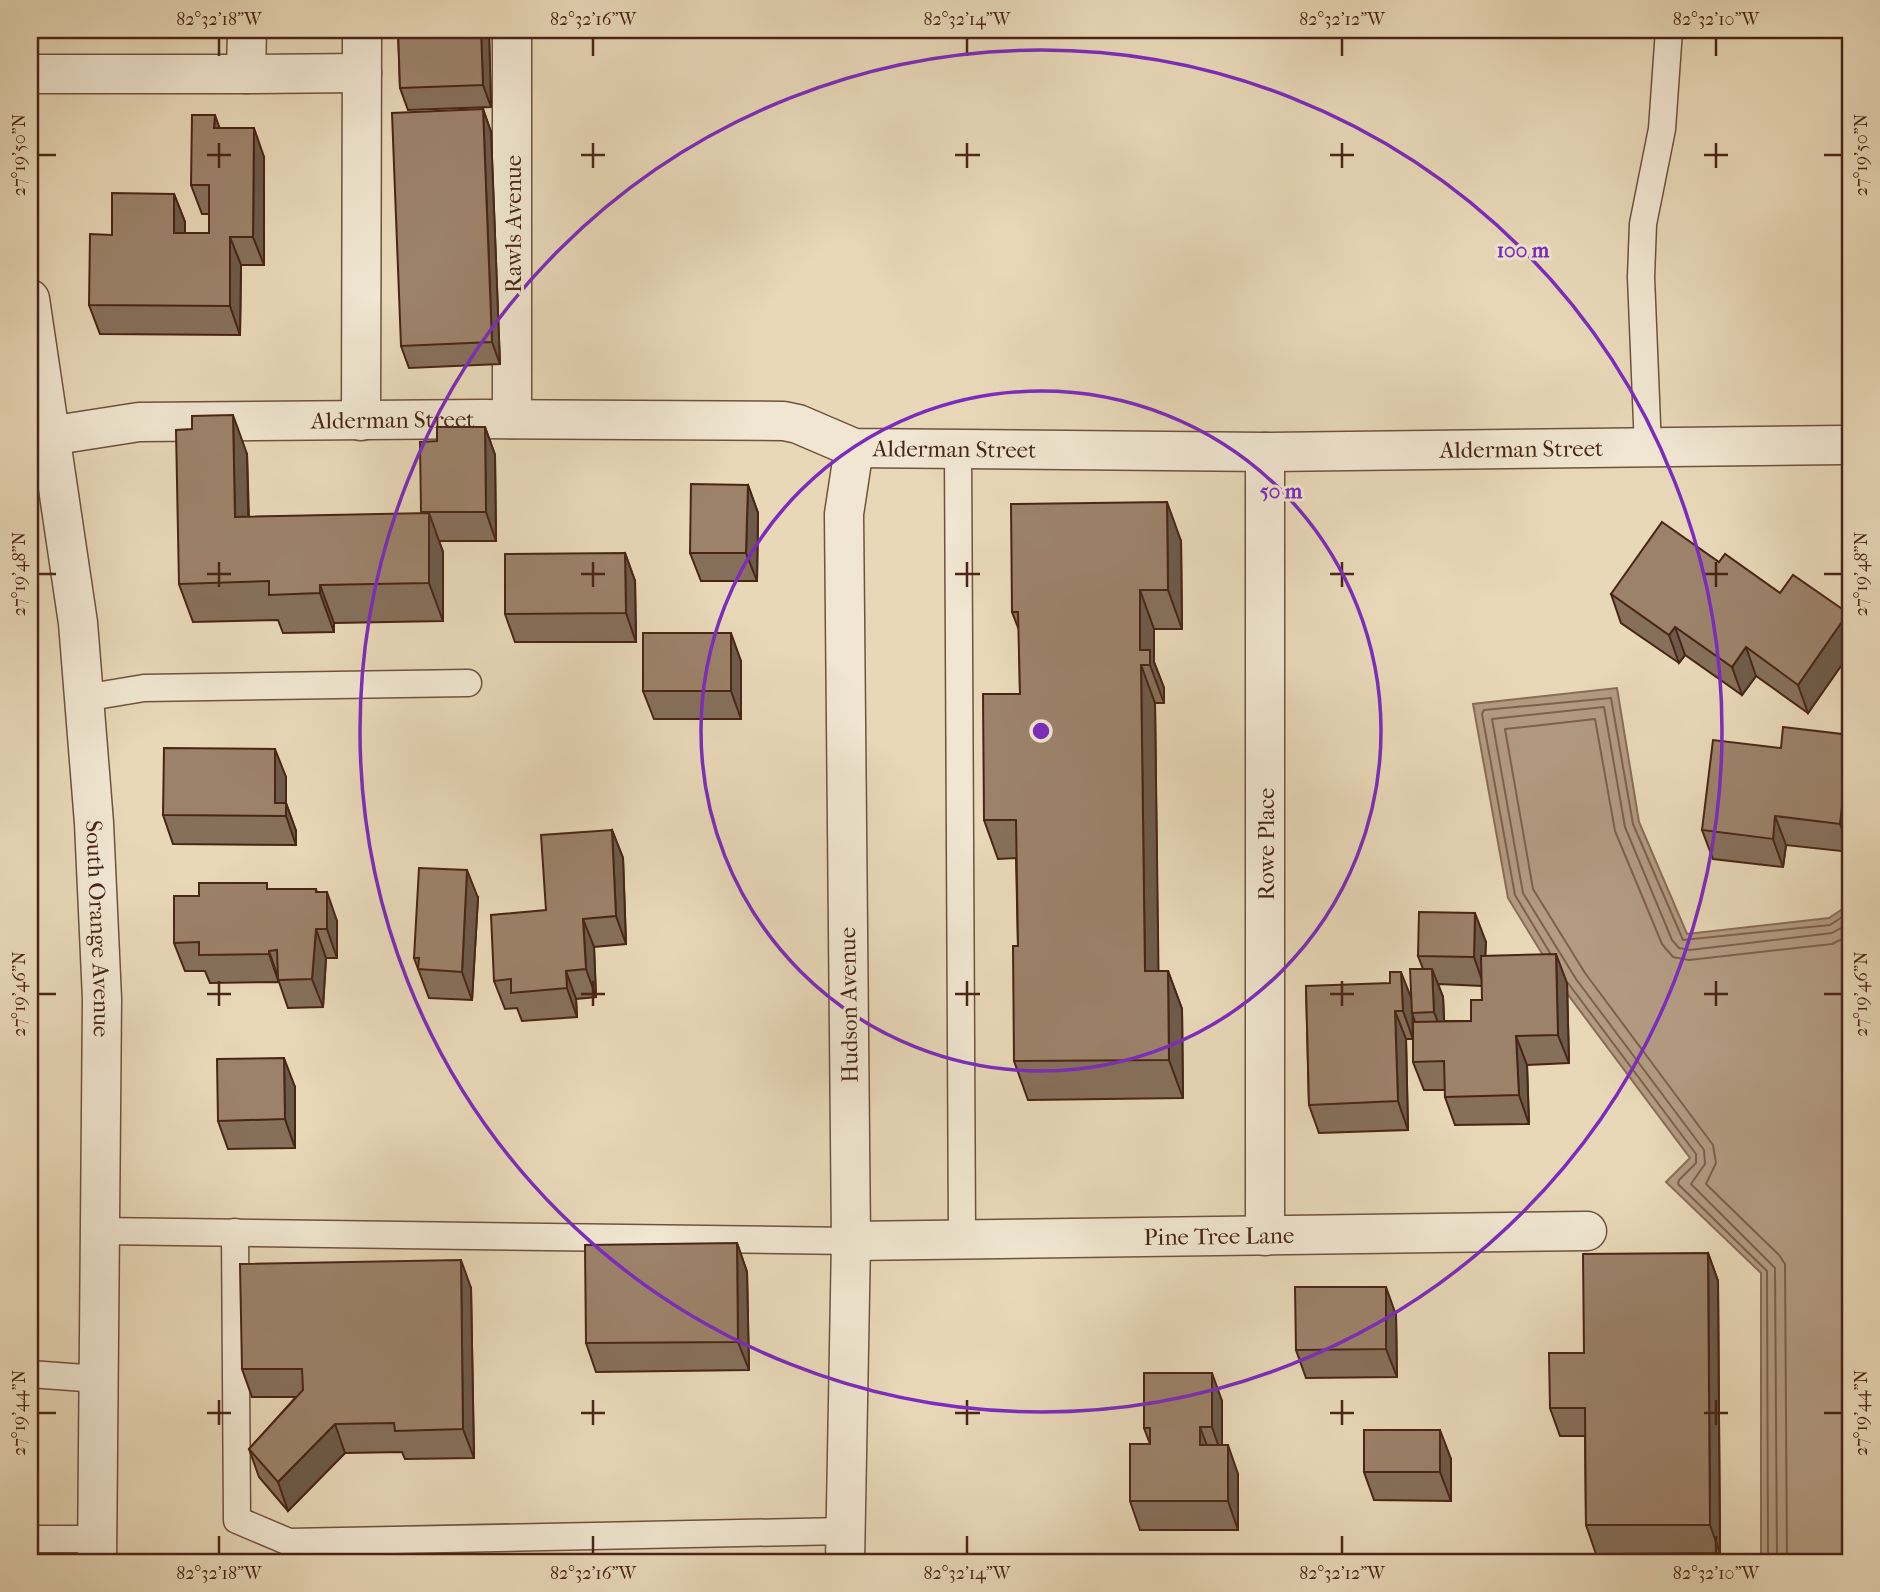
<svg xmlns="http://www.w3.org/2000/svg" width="1880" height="1592" font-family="'IM FELL French Canon',serif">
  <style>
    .water { fill: #b29b81; stroke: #886c56; stroke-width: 2 }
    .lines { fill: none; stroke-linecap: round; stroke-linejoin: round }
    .shore { stroke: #7e604c; stroke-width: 2 }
    .service-casing { stroke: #71523e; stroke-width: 29 }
    .minor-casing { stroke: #71523e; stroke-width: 41 }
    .tertiary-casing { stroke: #71523e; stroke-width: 41 }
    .service { stroke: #f0e6d1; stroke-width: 26 }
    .minor { stroke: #f0e6d1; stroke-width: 38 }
    .tertiary { stroke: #f0e6d1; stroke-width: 38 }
    .wall { fill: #86705b; stroke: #492516; stroke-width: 2; fill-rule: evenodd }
    .shaded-wall { fill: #6d5b4a; stroke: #492516; stroke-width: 2 }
    .building { fill: #9c826a; stroke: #492516; stroke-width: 2 }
    .ticks { fill: none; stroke: #492516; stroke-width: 2.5 }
    .ring { fill: none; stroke: #7b2cbf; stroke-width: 3.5 }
    .labels { text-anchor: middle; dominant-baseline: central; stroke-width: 6; stroke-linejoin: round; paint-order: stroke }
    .street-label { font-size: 23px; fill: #492516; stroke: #f0e6d1 }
    .centre { fill: #7b2cbf; stroke: #f0e6d1; stroke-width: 3.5 }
    .ring-label { font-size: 21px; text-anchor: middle; font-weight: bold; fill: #7b2cbf; stroke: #f0e6d1; stroke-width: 6; stroke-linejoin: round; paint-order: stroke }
    .neatline { fill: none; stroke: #492516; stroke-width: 2.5 }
    .ticks-label { font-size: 18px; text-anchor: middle; fill: #492516 }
  </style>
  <rect width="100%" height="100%" fill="#e8d8b8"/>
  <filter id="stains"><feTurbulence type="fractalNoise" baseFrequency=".00286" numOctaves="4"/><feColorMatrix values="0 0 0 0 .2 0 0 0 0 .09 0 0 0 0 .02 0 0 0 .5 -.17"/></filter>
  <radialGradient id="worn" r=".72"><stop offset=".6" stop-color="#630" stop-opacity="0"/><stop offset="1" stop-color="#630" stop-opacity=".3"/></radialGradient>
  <path class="water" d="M1617,688L1639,822L1687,934L1829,918L1850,904V1562H1761V1273L1666,1182L1690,1158L1563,988L1508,898L1473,704Z"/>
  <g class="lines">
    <g class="shore">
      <path d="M1550,953L1515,895L1482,714L1484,710L1611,698L1633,824L1683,940L1830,925L1850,912"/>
      <path d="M1568,983L1696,1154V1163L1679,1180L1678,1184L1767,1271L1768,1562"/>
      <path d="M1777,1562L1775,1268L1691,1184L1705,1164L1704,1150L1576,979L1523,893L1492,719L1604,707L1625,827L1672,940L1679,948L1690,950L1832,933L1850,923"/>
      <path d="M1787,1562L1785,1264L1779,1255L1706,1184L1716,1163L1713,1145L1585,973L1533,889L1505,729L1595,719L1615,831L1662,944L1673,957L1689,960L1832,944L1850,935"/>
    </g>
    <defs>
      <g id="service">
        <path d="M1648,448L1641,277L1643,224L1662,129L1669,30"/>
        <path d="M958,449L962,1238"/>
        <path d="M84,698L144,688L468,683"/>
        <path d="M100,1231L851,1241"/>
        <path d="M235,1232L237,1520L289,1542L845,1531"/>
        <path d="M30,1374L98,1379"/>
        <path d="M30,1539H97"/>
      </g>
      <g id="minor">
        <path d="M247,30L246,74L362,73"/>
        <path d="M30,74H246"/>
        <path d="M512,419V30"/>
        <path d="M361,421L362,30"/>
        <path id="s1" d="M30,439L139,422L483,419L784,421L798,424L854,448L1265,452L1842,445"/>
        <path d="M1265,452V1236"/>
        <path id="s2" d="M851,1241L1587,1231"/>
        <path d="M845,1562L851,1241L844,514L854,448"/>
      </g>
      <g id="tertiary">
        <path id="s3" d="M30,299L78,623L94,823L102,999L97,1562"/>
      </g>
    </defs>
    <use href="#service" class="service-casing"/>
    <use href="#minor" class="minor-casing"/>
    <use href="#tertiary" class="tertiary-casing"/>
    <use href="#service" class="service"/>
    <use href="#minor" class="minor"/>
    <use href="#tertiary" class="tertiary"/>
  </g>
  <g class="wall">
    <path d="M398,30H489L491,107L408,110L400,88Z"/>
    <path d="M483,109L491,132L500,364L409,368L401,346Z"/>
    <path d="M220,128L264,157V265H241L240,335L100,334L89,305L112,235L174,194L185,222V233H209V214H202L191,185Z"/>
    <path d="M485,427L495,455L496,541H439L443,552V621L334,623V632L283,633L278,620L193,622L179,584L192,429L247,454L249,517L421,514L437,441Z"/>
    <path d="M748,485L758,513L757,581H701L690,553Z"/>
    <path d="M1181,541L1182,629H1154V662L1164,688V703H1155L1158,971H1168L1182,1009L1183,1098L1028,1100L1014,1061L1018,946L1016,858L998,859L984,820L1020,694L1019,630L1012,612Z"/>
    <path d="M625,553L635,581L636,642H515L505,614Z"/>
    <path d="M1719,562L1780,593L1848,613L1850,620V653L1808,713L1756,676L1742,695L1685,655L1679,663L1621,623L1611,594Z"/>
    <path d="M741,661V719H654L643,691Z"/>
    <path d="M1850,735V852L1786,845L1783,867L1713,859L1702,830L1781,748Z"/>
    <path d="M286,777V803L296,831V845L173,844L163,815Z"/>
    <path d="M612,830L623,858L626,944L594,947L596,997L576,999L577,1017L522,1021L517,1008L505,1009L494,981L546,910Z"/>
    <path d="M270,889H316L317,892L337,921V958H326L323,1007L288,1008L279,982L210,983L205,971H185L174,943L199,896Z"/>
    <path d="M478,898L472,1000L429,998L414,958Z"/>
    <path d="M1486,942L1485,956L1567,983L1569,1063L1527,1065L1529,1124L1455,1125L1445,1097V1090H1424L1413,1062L1415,1022L1412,1013L1413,1039H1406L1408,1130L1319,1133L1309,1105L1306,986L1411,999L1423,969L1418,956ZM1438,984L1482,986V1000L1471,1021H1444L1443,997Z"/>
    <path d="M295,1087V1148L228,1149L218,1121Z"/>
    <path d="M737,1243L747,1272L749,1370L596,1372L586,1343Z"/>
    <path d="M1708,1253L1718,1281L1720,1553L1596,1554L1586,1525L1585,1436H1560L1550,1408L1584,1353Z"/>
    <path d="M471,1288L474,1458L405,1459L402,1452L345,1453L288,1511L259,1477L249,1449L296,1397H252L242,1369Z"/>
    <path d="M1396,1315L1397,1377L1306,1378L1296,1350Z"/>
    <path d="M1222,1401V1445L1238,1474V1530H1140L1130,1501L1150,1444L1144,1428Z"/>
    <path d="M1451,1459V1501L1374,1500L1364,1472Z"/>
  </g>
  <g class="shaded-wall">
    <path d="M481,30H489L491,107L483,85Z"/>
    <path d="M483,109L491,132L500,364L492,342Z"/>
    <path d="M215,115L225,143L214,128Z"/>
    <path d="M254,128L264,157V265L253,237Z"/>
    <path d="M174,194L185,222V261L174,233Z"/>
    <path d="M230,237L241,265L240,335L230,306Z"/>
    <path d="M233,415L247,454L249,556L235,517Z"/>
    <path d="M485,427L495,455L496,541L486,512Z"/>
    <path d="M748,485L758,513L757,581L746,553Z"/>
    <path d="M1167,502L1181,541L1182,629L1168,590Z"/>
    <path d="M429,513L443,552V621L429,583Z"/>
    <path d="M625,553L635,581L636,642L626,613Z"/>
    <path d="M320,585L334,623V632L320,593Z"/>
    <path d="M1140,590L1154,629V662L1164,688V703L1150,665L1140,650Z"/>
    <path d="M1848,613L1850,620V653L1808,713L1798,685Z"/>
    <path d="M1675,627L1685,655L1679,663L1669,635Z"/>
    <path d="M731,633L741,661V719L731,691Z"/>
    <path d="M1746,647L1756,676L1742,695L1732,667Z"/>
    <path d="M1141,665L1155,703L1159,1010L1145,971Z"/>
    <path d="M1850,739V852L1840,824Z"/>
    <path d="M275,749L286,777V803L296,831V845L286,816L275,803Z"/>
    <path d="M1775,816L1786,845L1783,867L1773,839Z"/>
    <path d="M612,830L623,858L626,944L616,916Z"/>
    <path d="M467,870L478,898L472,1000L462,972Z"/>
    <path d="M327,892L337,921V958L327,929Z"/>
    <path d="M1475,913L1486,942L1484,986L1474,957Z"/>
    <path d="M583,919L594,947L596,997L586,969Z"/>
    <path d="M316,929L326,958L323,1007L312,979Z"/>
    <path d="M269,951L279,980H278L279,983L269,954Z"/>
    <path d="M1556,954L1567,983L1569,1063L1558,1035Z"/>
    <path d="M1432,969L1443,997L1445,1040L1434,1012Z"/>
    <path d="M566,971L576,999L577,1017L567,988Z"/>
    <path d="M1168,971L1182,1009L1183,1098L1169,1060Z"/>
    <path d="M1401,972L1412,1000L1413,1039L1403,1011Z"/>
    <path d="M1395,1011L1406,1039L1408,1130L1398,1101Z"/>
    <path d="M1516,1036L1527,1065L1529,1124L1519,1095Z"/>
    <path d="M284,1058L295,1087V1148L285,1119Z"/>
    <path d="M737,1243L747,1272L749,1370L738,1342Z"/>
    <path d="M1708,1253L1718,1281L1720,1553L1710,1525Z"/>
    <path d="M461,1260L471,1288L474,1458L463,1429Z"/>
    <path d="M1386,1287L1396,1315L1397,1377L1386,1349Z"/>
    <path d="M1212,1373L1222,1401V1456L1212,1427Z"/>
    <path d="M335,1424L345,1453L288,1511L278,1482Z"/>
    <path d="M1200,1427L1211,1456L1200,1445Z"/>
    <path d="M1440,1430L1451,1459V1501L1440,1472Z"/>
    <path d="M1228,1445L1238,1474V1530L1228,1501Z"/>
  </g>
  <g class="building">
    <path d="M398,30H481L483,85L400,88Z"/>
    <path d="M483,109L492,342L401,346L392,113Z"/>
    <path d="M192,115H215L214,128H254L253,237H230V306L89,305L90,234L112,235V193L174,194V233H209V185H191Z"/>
    <path d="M233,415L235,517L429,513V583L320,585V593L269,595V581L179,584L176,430L192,429V416Z"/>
    <path d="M437,427H485L486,512H421L420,442L437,441Z"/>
    <path d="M691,484L748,485L746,553H690Z"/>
    <path d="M1167,502L1168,590H1140V650H1150V665H1141L1145,971H1168L1169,1060L1014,1061L1013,946H1018L1016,820H984L983,694H1020L1018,612H1012L1011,504Z"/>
    <path d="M1662,522L1719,562L1725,554L1780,593L1793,575L1848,613L1798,685L1746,647L1732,667L1675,627L1669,635L1611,594Z"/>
    <path d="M625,553L626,613L505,614V554Z"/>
    <rect x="643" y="633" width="88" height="58"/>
    <path d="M1783,727L1850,735L1840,824L1775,816L1773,839L1702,830L1713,740L1781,748Z"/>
    <path d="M164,748L275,749V803H286V816L163,815Z"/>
    <path d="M612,830L616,916L583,919L586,969L566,971L567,988L511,993V979L494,981L491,915L546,910L541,835Z"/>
    <path d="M419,868L467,870L462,972L418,969L419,958H414Z"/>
    <path d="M199,883H267V889H316V892H327V929H316L312,979L278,980L277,950L269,951V954L199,955V942L174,943V896H199Z"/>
    <path d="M1419,912L1475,913L1474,957L1418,956Z"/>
    <path d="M1556,954L1558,1035L1516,1036L1519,1095L1445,1097L1444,1061L1413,1062V1022L1471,1021V1000H1482L1481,956Z"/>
    <path d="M1410,969H1432L1434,1012L1412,1013Z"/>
    <path d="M1390,972H1401L1403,1011H1395L1398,1101L1309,1105L1306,986L1390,983Z"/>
    <path d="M284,1058L285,1119L218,1121L217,1059Z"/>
    <path d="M737,1243L738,1342L586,1343L585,1245Z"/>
    <path d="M1708,1253L1710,1525H1586L1585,1408H1550L1549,1353H1584L1583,1254Z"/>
    <path d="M461,1260L463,1429L395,1431L394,1423L335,1424L278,1482L249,1449L303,1390L302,1369H242L240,1264Z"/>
    <path d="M1295,1287H1386V1349L1296,1350Z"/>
    <path d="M1144,1373H1212V1427H1200V1445H1228V1501H1130V1444H1150V1428H1144Z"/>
    <rect x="1364" y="1430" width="76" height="42"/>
  </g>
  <path class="ticks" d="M219,38V56M593,38V56M967,38V56M1342,38V56M1716,38V56M219,143V168M593,143V168M967,143V168M1342,143V168M1716,143V168M38,155H56M207,155H231M581,155H605M955,155H980M1330,155H1354M1704,155H1728M1824,155H1842M219,562V587M593,562V587M967,562V587M1342,562V587M1716,562V587M38,574H56M207,574H231M581,574H605M955,574H980M1330,574H1354M1704,574H1728M1824,574H1842M219,981V1006M593,981V1006M967,981V1006M1342,981V1006M1716,981V1006M38,994H56M207,994H231M581,994H605M955,994H980M1330,994H1354M1704,994H1728M1824,994H1842M219,1400V1425M593,1400V1425M967,1400V1425M1342,1400V1425M1716,1400V1425M38,1413H56M207,1413H231M581,1413H605M955,1413H980M1330,1413H1354M1704,1413H1728M1824,1413H1842M219,1536V1554M593,1536V1554M967,1536V1554M1342,1536V1554M1716,1536V1554"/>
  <g class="ring">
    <circle cx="1041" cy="731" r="340"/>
    <circle cx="1041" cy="731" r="681"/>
  </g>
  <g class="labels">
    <g class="street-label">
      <text transform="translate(513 224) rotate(-90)">Rawls Avenue</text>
      <text stroke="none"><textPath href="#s1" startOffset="364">Alderman Street</textPath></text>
      <text stroke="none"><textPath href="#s1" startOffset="931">Alderman Street</textPath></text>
      <text stroke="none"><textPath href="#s1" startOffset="1498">Alderman Street</textPath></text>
      <text transform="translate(1266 844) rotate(-90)">Rowe Place</text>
      <text stroke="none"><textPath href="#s3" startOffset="634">South Orange Avenue</textPath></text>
      <text transform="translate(849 1005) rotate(-91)">Hudson Avenue</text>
      <text stroke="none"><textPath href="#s2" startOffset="368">Pine Tree Lane</textPath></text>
    </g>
  </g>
  <circle cx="1041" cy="731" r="10" class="centre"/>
  <g class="ring-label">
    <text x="1523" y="257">100 m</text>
    <text x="1281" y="498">50 m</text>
  </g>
  <rect width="1880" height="1592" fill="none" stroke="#e8d8b8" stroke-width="77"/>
  <rect x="38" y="38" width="1804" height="1516" class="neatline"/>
  <g class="ticks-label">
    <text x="219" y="25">82°32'18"W</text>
    <text x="593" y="25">82°32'16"W</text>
    <text x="967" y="25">82°32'14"W</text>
    <text x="1342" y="25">82°32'12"W</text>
    <text x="1716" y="25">82°32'10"W</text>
    <text transform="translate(19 155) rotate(-90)" y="6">27°19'50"N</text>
    <text transform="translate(1861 155) rotate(-90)" y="6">27°19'50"N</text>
    <text transform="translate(19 574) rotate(-90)" y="6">27°19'48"N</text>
    <text transform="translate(1861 574) rotate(-90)" y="6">27°19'48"N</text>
    <text transform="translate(19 994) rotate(-90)" y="6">27°19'46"N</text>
    <text transform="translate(1861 994) rotate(-90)" y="6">27°19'46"N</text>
    <text transform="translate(19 1413) rotate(-90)" y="6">27°19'44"N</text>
    <text transform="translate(1861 1413) rotate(-90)" y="6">27°19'44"N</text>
    <text x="219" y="1579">82°32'18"W</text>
    <text x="593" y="1579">82°32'16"W</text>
    <text x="967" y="1579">82°32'14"W</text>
    <text x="1342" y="1579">82°32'12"W</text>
    <text x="1716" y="1579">82°32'10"W</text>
  </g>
  <rect width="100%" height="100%" filter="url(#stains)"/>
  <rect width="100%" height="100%" fill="url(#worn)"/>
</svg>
